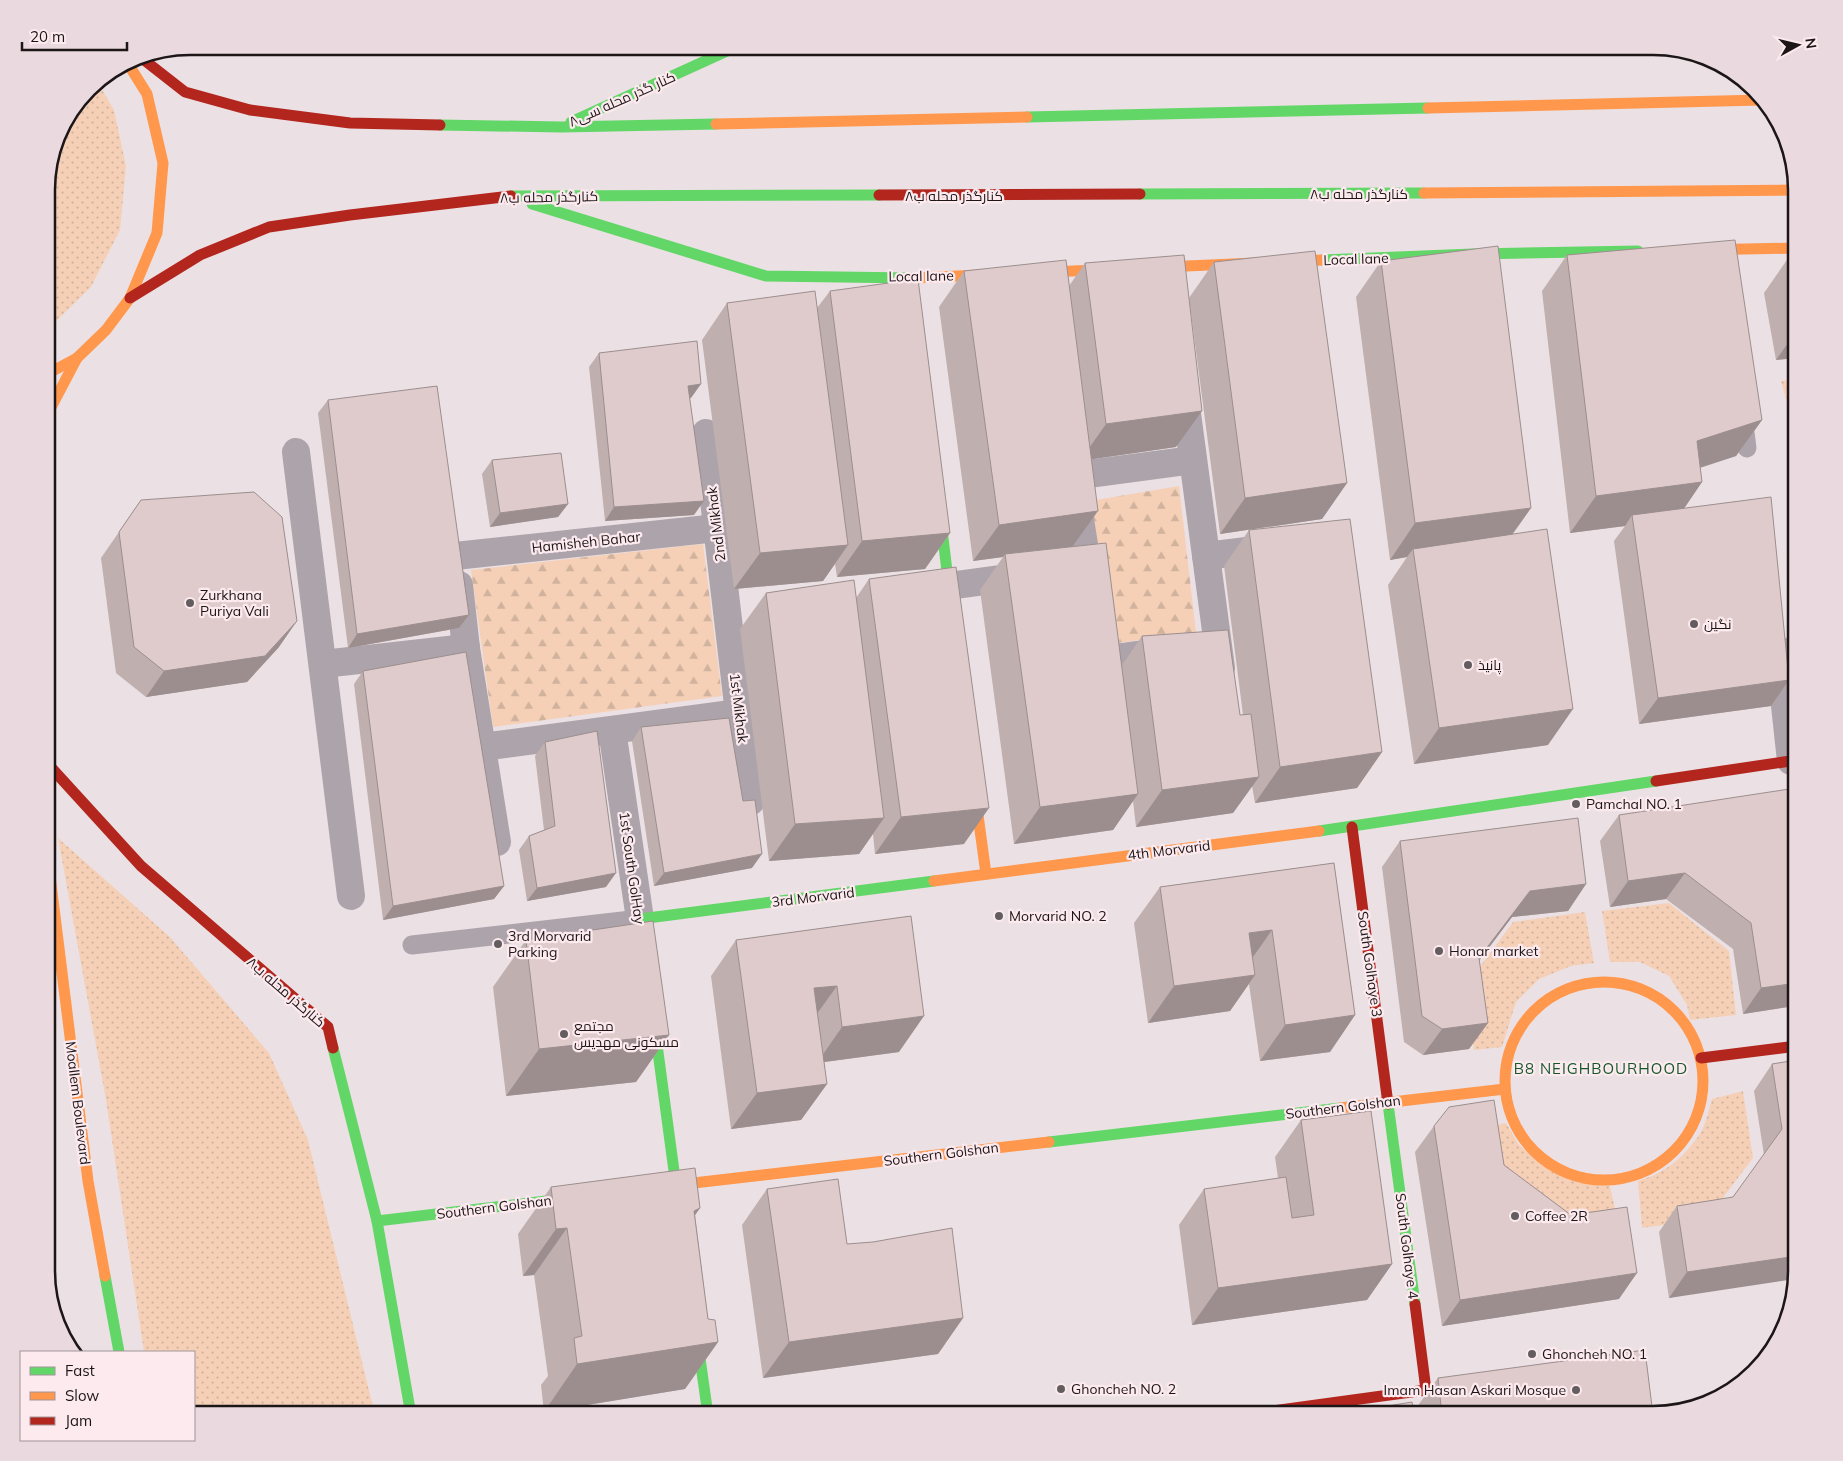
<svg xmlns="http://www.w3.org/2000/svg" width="1843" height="1461" font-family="Mulish,Cairo,sans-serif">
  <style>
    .grass { fill: url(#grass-dots) }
    .forest { fill: url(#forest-firs) }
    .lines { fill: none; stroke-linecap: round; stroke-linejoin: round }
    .lane { stroke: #ada3aa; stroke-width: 19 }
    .street { stroke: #ada3aa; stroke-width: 28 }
    .fast { stroke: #63d668; stroke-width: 11 }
    .slow { stroke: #ff974d; stroke-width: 11 }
    .jam { stroke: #b3261e; stroke-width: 11 }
    .wall { fill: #c0afaf }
    .shaded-wall { fill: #9c8e8e }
    .building { fill: #dfcbcb; stroke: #9c8e8e }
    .poi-dot { fill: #645d5f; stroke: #fceaef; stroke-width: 2 }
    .labels { text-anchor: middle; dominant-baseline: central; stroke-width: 4.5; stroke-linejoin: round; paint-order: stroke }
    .street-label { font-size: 14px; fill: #1c1617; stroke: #fceaef }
    .poi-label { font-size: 14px; fill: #1c1617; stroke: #fceaef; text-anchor: start }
    .neighbourhood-label { font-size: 15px; letter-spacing: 1px; fill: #15592b; stroke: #fceaef }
    .rim { fill: none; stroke: #1c1617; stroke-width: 2.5 }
  </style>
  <defs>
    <pattern id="grass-dots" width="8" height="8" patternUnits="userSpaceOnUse" patternTransform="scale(1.25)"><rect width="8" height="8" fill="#f5d0b7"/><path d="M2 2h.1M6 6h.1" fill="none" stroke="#d1b29d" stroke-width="1.8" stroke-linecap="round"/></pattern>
    <pattern id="forest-firs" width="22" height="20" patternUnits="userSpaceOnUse" patternTransform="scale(1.25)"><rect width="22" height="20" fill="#f5d0b7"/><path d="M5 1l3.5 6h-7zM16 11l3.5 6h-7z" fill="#d1b29d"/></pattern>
  </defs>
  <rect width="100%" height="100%" fill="#ebe1e4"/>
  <g class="grass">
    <path d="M97,81L114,110L126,166L120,230L91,287L47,330V180L61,126Z"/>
    <path d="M1797,379V440L1781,381Z"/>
    <path d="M58,838L170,937L269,1053L308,1140L375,1415H194V1352H144L106,1100Z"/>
    <path d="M1669,903L1729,951L1736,1015L1690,1020L1687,1005L1669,976L1640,962H1610L1602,911Z"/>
    <path d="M1585,912L1594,963L1571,966L1539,979L1516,1002L1502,1047L1474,1050L1464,988L1513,922Z"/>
    <path d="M1743,1091L1753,1158L1707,1219L1642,1228L1638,1181C1664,1174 1686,1156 1701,1132C1706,1123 1709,1109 1712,1099Z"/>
    <path d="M1506,1123L1519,1145L1546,1166L1579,1182L1609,1183L1619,1225L1552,1237L1490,1193L1479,1129Z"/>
  </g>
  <g class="forest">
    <path d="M1179,486L1196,632L1110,644L1090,501Z"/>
    <path d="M703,544L722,696L493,727L471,570Z"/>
  </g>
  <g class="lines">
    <g class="lane">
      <path d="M1743,417L1747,448"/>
      <path d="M412,945L640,919"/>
    </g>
    <g class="street">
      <path d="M1184,391L1221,668"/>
      <path d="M706,433L739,713L751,801"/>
      <path d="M296,452L351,896"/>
      <path d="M455,556L717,528"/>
      <path d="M1206,556L1271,548"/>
      <path d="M1090,582L1073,476L1193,460"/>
      <path d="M459,585L466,648L497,842"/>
      <path d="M926,589L1022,576"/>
      <path d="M1098,644L1100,660L1165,651"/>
      <path d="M1779,650L1791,761"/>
      <path d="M323,664L466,648"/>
      <path d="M612,730L640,919"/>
      <path d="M482,747L739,713"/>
    </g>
    <g class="fast">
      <path d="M1027,117L1428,108"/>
      <path d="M571,122L738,46"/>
      <path d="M440,125L561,127L716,124"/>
      <path d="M1140,194L1424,193"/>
      <path d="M511,196L879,195"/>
      <path d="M532,204L766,276L913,278"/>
      <path d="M1322,260L1473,254L1638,251"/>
      <path d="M939,505L951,604"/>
      <path d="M1319,831L1656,781"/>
      <path d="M645,960L640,919L934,881"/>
      <path d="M653,1015L679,1208"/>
      <path d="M333,1048L377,1221L411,1415"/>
      <path d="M1388,1104L1415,1304"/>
      <path d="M1049,1142L1340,1108"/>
      <path d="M377,1221L579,1197"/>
      <path d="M105,1276L119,1352"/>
      <path d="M696,1330L708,1415"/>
    </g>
    <g class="slow">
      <path d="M1428,108L1762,100"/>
      <path d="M716,124L1027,117"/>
      <path d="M1424,193L1797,190"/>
      <path d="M1698,250L1797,248"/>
      <path d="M913,278L1322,260"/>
      <path d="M47,374L77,358L106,330L130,298L157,233L163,163L147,94L127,62"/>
      <path d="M47,415L77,358"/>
      <path d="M1791,761L1797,802"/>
      <path d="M974,786L986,874"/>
      <path d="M47,852L88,1181L105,1276"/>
      <path d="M934,881L1319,831"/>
      <circle cx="1604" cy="1081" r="99"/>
      <path d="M1340,1108L1505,1089"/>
      <path d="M659,1187L1049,1142"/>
    </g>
    <g class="jam">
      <path d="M139,56L185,92L250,110L350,123L440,125"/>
      <path d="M879,195L1140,194"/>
      <path d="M130,298L200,255L269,227L350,215L511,196"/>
      <path d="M47,763L141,866L328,1027L333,1048"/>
      <path d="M1656,781L1797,760"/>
      <path d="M1352,827L1388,1104"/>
      <path d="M1701,1058L1797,1046"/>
      <path d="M1243,1415L1426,1390L1415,1304"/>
    </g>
  </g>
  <g class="wall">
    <path d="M1567,255L1762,420L1736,456L1700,468L1702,482L1684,508L1789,680L1771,706L1639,724L1614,541L1625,526L1570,533L1542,291Z"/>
    <path d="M1789,257H1797V358L1776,360L1764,293Z"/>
    <path d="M1381,261L1531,508L1513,534L1548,745L1414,764L1388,585L1407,557L1390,560L1356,297Z"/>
    <path d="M1214,262L1347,483L1322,519L1220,534L1189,298Z"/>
    <path d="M1085,263L1176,447L1091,459L1073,546L1122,665L1142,636L1240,715H1243L1224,566L1249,530L1382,752L1357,788L1255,803L1252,786L1233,813L1136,827L1133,801L1113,830L1014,844L980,590L1003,557L973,561L939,307L964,271L1069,286Z"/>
    <path d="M830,291L950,533L925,569L837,577L835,564L823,581L734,589L702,340L727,303L817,308Z"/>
    <path d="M599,353L691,398H690L694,515L605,521L589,367Z"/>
    <path d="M328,400L469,615L459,628L348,648L318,413Z"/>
    <path d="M492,460L568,504L558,517L490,527L482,474Z"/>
    <path d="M141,500L279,647L247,682L146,697L116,673L101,558Z"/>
    <path d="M869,579L964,844L875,854L873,834L859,854L769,861L740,629L766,593L856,598Z"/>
    <path d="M363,671L504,886L494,899L383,920L354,684Z"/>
    <path d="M641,727L752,868L654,886L632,741Z"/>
    <path d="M545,742L606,887L527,901L519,850L529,836L544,830L535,756Z"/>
    <path d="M1797,797V996L1788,1007L1743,1014L1733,949L1666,899L1610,907L1600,841L1619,815Z"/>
    <path d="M1400,841L1586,884L1568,911L1512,917L1479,960L1488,1023L1469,1049L1423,1055L1404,1042L1382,867Z"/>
    <path d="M1334,863L1355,1015L1330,1052L1260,1061L1249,984L1230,1011L1148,1023L1134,923L1160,887Z"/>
    <path d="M911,916L899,1052L824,1062L827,1084L801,1120L731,1129L711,976L736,940Z"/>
    <path d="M526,940L669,1035L636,1082L506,1096L493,987Z"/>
    <path d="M1797,1060V1271L1669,1298L1659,1232L1677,1206L1733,1197L1764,1155L1754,1091L1772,1064Z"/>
    <path d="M1301,1120L1392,1264L1367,1300L1192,1325L1179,1225L1204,1189L1278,1178L1275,1157Z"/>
    <path d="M1434,1126L1504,1165L1619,1299L1442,1326L1415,1152Z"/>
    <path d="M551,1187L700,1208L695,1215L708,1319L718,1342L685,1389L544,1412L541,1385L548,1376L534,1275L523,1276L518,1234Z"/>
    <path d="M767,1189L847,1244L963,1318L938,1354L763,1378L742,1225Z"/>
    <path d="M1438,1378L1653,1415H1421L1419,1404Z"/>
  </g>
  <g class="shaded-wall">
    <path d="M1797,330V358L1776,360Z"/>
    <path d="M701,384L691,398L678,400L688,386Z"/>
    <path d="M1202,411L1176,447L1080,461L1106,424Z"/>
    <path d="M1762,420L1736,456L1671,477L1697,441Z"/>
    <path d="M1702,482L1677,519L1632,515L1625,526L1570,533L1596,496Z"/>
    <path d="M1347,483L1322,519L1220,534L1245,498Z"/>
    <path d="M704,501L694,515L605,521L614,507Z"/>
    <path d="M568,504L558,517L490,527L500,513Z"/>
    <path d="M1531,508L1505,544L1413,549L1407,557L1390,560L1415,523Z"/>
    <path d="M1098,511L1072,547L1005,554L1003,557L973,561L999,525Z"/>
    <path d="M950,533L925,569L837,577L862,541Z"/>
    <path d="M848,545L823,581L734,589L760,553Z"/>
    <path d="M469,615L459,628L348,648L357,634Z"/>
    <path d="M297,621L279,647L247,682L146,697L164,671Z"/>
    <path d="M1789,680L1771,706L1639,724L1658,698Z"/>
    <path d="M1573,709L1548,745L1414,764L1439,728Z"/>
    <path d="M1382,752L1357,788L1255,803L1280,767Z"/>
    <path d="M1259,777L1233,813L1136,827L1162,790Z"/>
    <path d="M1138,794L1113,830L1014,844L1040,807Z"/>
    <path d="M989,808L964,844L875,854L901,817Z"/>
    <path d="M884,818L859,854L769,861L795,824Z"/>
    <path d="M762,854L752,868L654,886L664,873Z"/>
    <path d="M616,873L606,887L527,901L537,888Z"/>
    <path d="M1685,873L1666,899L1610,907L1628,881Z"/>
    <path d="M1586,884L1568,911L1512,917L1461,985L1479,958L1530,891Z"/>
    <path d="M504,886L494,899L383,920L393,906Z"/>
    <path d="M1272,930L1246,967L1249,933Z"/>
    <path d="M1255,975L1230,1011L1148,1023L1174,986Z"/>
    <path d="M1797,983V996L1788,1007L1743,1014L1761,988Z"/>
    <path d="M837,986L811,1022L814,988Z"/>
    <path d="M1355,1015L1330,1052L1260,1061L1285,1025Z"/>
    <path d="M924,1016L899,1052L817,1063L842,1027Z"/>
    <path d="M1488,1023L1469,1049L1423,1055L1442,1029Z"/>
    <path d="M669,1035L636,1082L506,1096L539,1049Z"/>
    <path d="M827,1084L801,1120L731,1129L757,1093Z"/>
    <path d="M700,1208L667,1255L694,1211Z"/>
    <path d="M567,1228L534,1275L523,1276L556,1229Z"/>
    <path d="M1797,1256V1271L1795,1279L1669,1298L1687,1272Z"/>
    <path d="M1392,1264L1367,1300L1192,1325L1218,1288Z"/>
    <path d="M1637,1273L1619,1299L1442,1326L1460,1300Z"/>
    <path d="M963,1318L938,1354L763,1378L789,1342Z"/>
    <path d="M718,1342L685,1389L544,1412L577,1364Z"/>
  </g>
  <g class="building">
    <path d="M1735,240L1762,420L1697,441L1702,482L1596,496L1567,255Z"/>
    <path d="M1498,246L1531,508L1415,523L1381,261Z"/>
    <path d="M1315,251L1347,483L1245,498L1214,262Z"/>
    <path d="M1184,255L1202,411L1106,424L1085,263Z"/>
    <path d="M1789,257H1797V298Z"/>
    <path d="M1066,260L1098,511L999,525L964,271Z"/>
    <path d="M918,279L950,533L862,541L830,291Z"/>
    <path d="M815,291L848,545L760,553L727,303Z"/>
    <path d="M697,341L701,384L688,386L704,501L614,507L599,353Z"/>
    <path d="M437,386L469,615L357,634L328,400Z"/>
    <path d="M561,453L568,504L500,513L492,460Z"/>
    <path d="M254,492L282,517L297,621L265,656L164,671L134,647L119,532L141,500Z"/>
    <path d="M1771,497L1789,680L1658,698L1632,515Z"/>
    <path d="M1350,519L1382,752L1280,767L1249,530Z"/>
    <path d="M1547,529L1573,709L1439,728L1413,549Z"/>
    <path d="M1106,543L1138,794L1040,807L1005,554Z"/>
    <path d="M956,567L989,808L901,817L869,579Z"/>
    <path d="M854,580L884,818L795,824L766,593Z"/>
    <path d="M1228,630L1240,715L1251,714L1259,777L1162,790L1142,636Z"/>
    <path d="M466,652L504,886L393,906L363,671Z"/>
    <path d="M729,718L743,801L755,800L762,854L664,873L641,727Z"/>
    <path d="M597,731L616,873L537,888L529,836L555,826L545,742Z"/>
    <path d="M1796,788L1797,797V983L1761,988L1751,923L1685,873L1628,881L1619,815Z"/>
    <path d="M1578,818L1586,884L1530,891L1479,958L1488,1023L1442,1029L1422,1016L1400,841Z"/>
    <path d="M1334,863L1355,1015L1285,1025L1272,930L1249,933L1255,975L1174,986L1160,887Z"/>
    <path d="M911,916L924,1016L842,1027L837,986L814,988L827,1084L757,1093L736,940Z"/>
    <path d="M653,921L669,1035L539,1049L526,940Z"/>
    <path d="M1797,1060V1256L1687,1272L1677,1206L1733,1197L1782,1129L1772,1064Z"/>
    <path d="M1494,1100L1504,1165L1571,1215L1627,1207L1637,1273L1460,1300L1434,1126L1449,1107Z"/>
    <path d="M1371,1111L1392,1264L1218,1288L1204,1189L1286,1177L1292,1218L1314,1215L1301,1120Z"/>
    <path d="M695,1168L700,1208L694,1211L708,1319L715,1320L718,1342L577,1364L574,1338L582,1336L567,1228L556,1229L551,1187Z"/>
    <path d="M838,1179L847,1244L873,1242L952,1228L963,1318L789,1342L767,1189Z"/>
    <path d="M1645,1350L1653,1415H1442L1438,1378Z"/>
    <path d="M1412,1402L1414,1415H1332Z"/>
  </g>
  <g class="poi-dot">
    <circle cx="190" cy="603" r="5"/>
    <circle cx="1694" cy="624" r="5"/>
    <circle cx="1468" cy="665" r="5"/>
    <circle cx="1576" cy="804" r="5"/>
    <circle cx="999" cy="916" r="5"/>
    <circle cx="498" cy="944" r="5"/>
    <circle cx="1439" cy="951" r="5"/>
    <circle cx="564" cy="1034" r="5"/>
    <circle cx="1515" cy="1216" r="5"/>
    <circle cx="1532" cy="1354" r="5"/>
    <circle cx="1061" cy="1389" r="5"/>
    <circle cx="1576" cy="1390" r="5"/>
  </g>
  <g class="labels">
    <g class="street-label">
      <text transform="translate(622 99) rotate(-24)">کنار گذر محله سی۸</text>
      <text x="1359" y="194">کنارگذر محله ب۸</text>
      <text x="954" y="196">کنارگذر محله ب۸</text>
      <text transform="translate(549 197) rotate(-1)">کنارگذر محله ب۸</text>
      <text transform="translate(1356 259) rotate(-2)">Local lane</text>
      <text transform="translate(921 276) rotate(-1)">Local lane</text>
      <text transform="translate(716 524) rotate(-97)">2nd Mikhak</text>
      <text transform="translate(586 542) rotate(-6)">Hamisheh Bahar</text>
      <text transform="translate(739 708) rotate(83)">1st Mikhak</text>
      <text transform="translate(1169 850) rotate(-7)">4th Morvarid</text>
      <text transform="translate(632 868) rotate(82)">1st South GolHay</text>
      <text transform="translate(813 897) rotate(-7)">3rd Morvarid</text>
      <text transform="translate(1370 964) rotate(82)">South Golhaye 3</text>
      <text transform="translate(286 992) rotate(41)">کنارگذر محله ب۸</text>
      <text transform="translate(78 1103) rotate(83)">Moallem Boulevard</text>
      <text transform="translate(1343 1107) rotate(-7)">Southern Golshan</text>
      <text transform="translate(941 1154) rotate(-7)">Southern Golshan</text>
      <text transform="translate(494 1207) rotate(-7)">Southern Golshan</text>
      <text transform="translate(1407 1246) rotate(83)">South Golhaye 4</text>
    </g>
    <g class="poi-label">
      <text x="200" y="595">Zurkhana<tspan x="200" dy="16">Puriya Vali</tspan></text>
      <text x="1704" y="624">نگین</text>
      <text x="1478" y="665">پانیذ</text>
      <text x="1586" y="804">Pamchal NO. 1</text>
      <text x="1009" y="916">Morvarid NO. 2</text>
      <text x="508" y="936">3rd Morvarid<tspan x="508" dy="16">Parking</tspan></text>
      <text x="1449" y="951">Honar market</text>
      <text x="574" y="1026">مجتمع<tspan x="574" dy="16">مسکونی مهدیس</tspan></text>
      <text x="1525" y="1216">Coffee 2R</text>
      <text x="1542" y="1354">Ghoncheh NO. 1</text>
      <text x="1071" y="1389">Ghoncheh NO. 2</text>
      <text x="1566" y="1390" text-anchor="end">Imam Hasan Askari Mosque</text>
    </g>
    <g class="neighbourhood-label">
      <text x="1601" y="1068">B8 NEIGHBOURHOOD</text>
    </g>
  </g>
  <path d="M0 0H1843V1461H0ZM190 55H1653A135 135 0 0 1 1788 190V1271A135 135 0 0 1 1653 1406H190A135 135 0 0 1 55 1271V190A135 135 0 0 1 190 55Z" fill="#ead9de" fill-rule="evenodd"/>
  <path class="rim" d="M190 55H1653A135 135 0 0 1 1788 190V1271A135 135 0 0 1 1653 1406H190A135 135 0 0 1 55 1271V190A135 135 0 0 1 190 55Z"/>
  <rect x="20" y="1351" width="175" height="90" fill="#fceaef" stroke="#a29599"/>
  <rect x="30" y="1367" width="25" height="8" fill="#63d668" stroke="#a29599"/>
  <text x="65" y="1376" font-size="15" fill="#1c1617">Fast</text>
  <rect x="30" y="1392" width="25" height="8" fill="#ff974d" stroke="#a29599"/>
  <text x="65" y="1401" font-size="15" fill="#1c1617">Slow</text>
  <rect x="30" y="1417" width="25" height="8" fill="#b3261e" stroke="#a29599"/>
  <text x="65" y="1426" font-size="15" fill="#1c1617">Jam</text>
  <g transform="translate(1798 45) rotate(82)" stroke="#fceaef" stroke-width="4" paint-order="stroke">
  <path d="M0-4L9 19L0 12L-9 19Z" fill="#1c1617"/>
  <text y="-8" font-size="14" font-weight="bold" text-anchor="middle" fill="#1c1617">N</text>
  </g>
  <path d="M22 42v8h105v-8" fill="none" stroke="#1c1617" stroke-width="2.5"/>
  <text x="30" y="42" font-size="15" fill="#1c1617" stroke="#fceaef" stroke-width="4" paint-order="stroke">20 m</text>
</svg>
